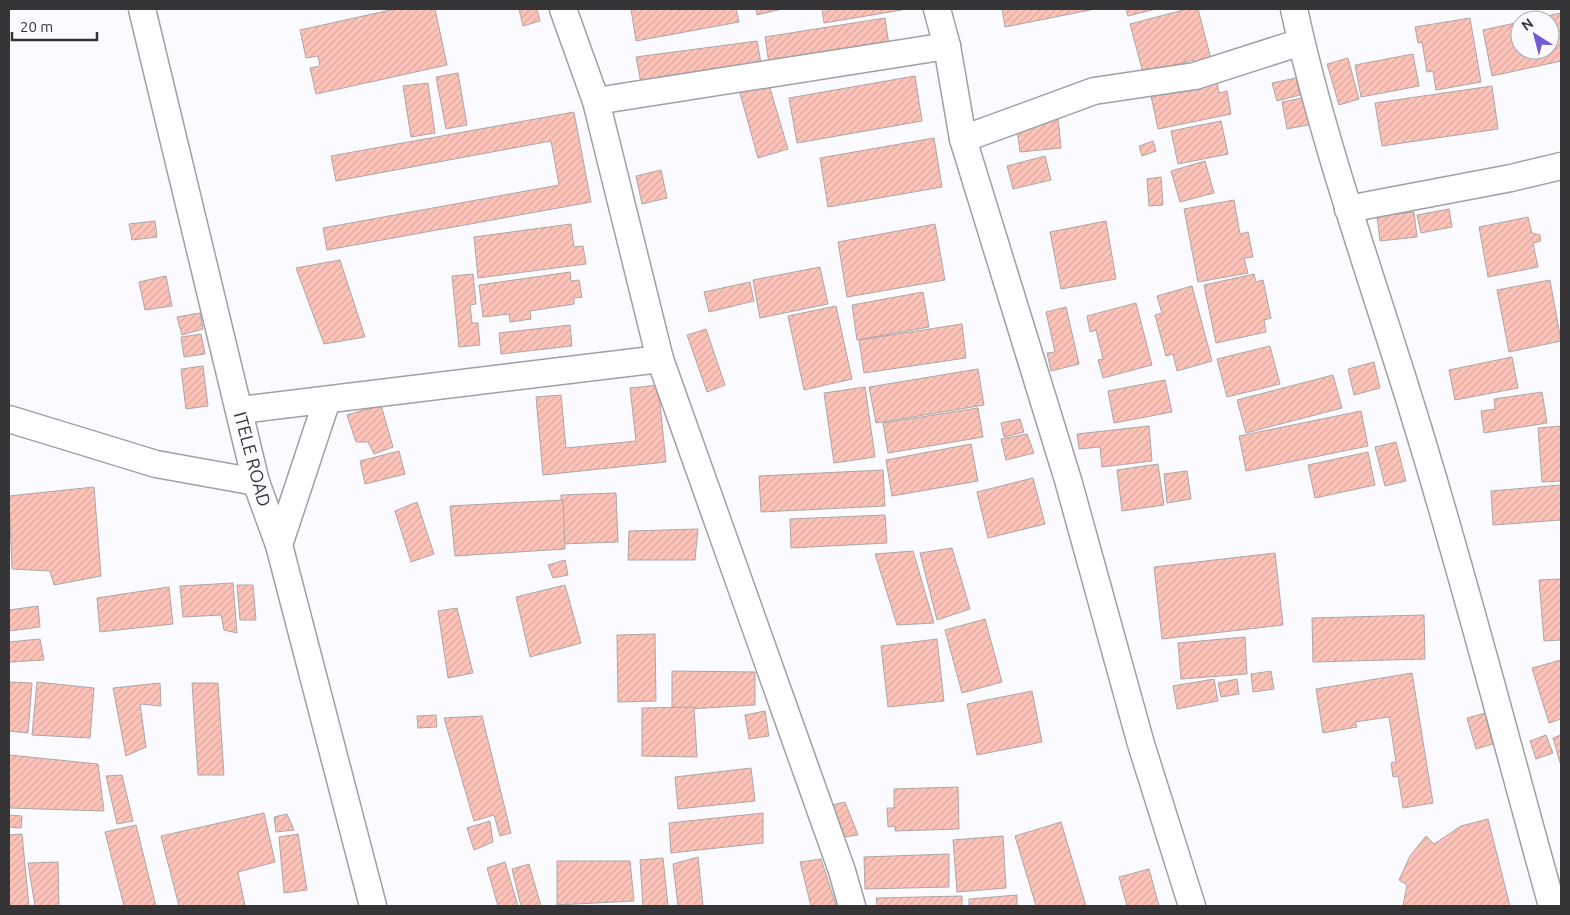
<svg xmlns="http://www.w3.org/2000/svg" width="1570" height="915" font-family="Ubuntu,sans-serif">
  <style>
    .building { fill: url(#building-hatch); stroke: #aea6a5 }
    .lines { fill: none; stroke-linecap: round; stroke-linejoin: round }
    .street-casing { stroke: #9f9fa6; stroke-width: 29 }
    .street { stroke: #fff; stroke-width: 26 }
    .labels { text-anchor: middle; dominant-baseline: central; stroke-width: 4.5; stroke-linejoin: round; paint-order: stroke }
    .street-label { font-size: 18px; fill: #353538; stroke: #fbfbff }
  </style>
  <defs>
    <pattern id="building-hatch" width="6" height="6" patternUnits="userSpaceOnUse" patternTransform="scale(1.25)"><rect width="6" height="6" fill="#fdc3b9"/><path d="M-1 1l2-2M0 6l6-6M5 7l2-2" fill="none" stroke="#d9a8a0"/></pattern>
  </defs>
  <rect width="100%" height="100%" fill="#fbfbff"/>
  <g class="building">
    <path d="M395,9H435L447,65L316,94L310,68L320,66L318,56L306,58L300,30Z"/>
    <path d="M519,9H537L540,21L523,26Z"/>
    <path d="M631,9H736L739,22L636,41Z"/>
    <path d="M756,9H782L757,15Z"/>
    <path d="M822,9H902V10L824,23Z"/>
    <path d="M1002,9H1095L1005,27Z"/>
    <path d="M1126,9H1156L1128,16Z"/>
    <path d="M1187,9H1198L1212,63L1195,68L1193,60L1160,69L1145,80L1130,24Z"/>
    <path d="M1561,13V61L1492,76L1483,30L1520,22V50H1550V20H1528Z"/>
    <path d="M885,18L889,46L769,64L765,37Z"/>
    <path d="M1470,18L1481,82L1436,90L1433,71L1427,72L1422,42L1418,43L1415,27Z"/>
    <path d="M757,41L762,69L641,83L636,57Z"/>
    <path d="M1413,54L1419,86L1361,97L1355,65Z"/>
    <path d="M1348,58L1359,99L1339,105L1327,64Z"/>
    <path d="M458,73L467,125L446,129L436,77Z"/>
    <path d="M915,76L922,121L797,143L789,98Z"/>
    <path d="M767,78L788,149L758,158L738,86Z"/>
    <path d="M1296,78L1300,95L1277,101L1272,83Z"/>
    <path d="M428,83L435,133L411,137L403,86Z"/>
    <path d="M1217,83L1219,93L1227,91L1231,114L1158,129L1151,96Z"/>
    <path d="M1492,86L1498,129L1382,146L1375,103Z"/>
    <path d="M1307,97L1313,124L1287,129L1282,102Z"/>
    <path d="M574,112L591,202L327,250L323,228L559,185L551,141L336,181L331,156Z"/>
    <path d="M1058,117L1061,148L1020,152L1016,122Z"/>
    <path d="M1221,121L1228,154L1178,164L1171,131Z"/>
    <path d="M934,138L942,187L828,207L820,158Z"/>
    <path d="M1153,141L1156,151L1142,156L1139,146Z"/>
    <path d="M1045,156L1051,180L1013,189L1007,166Z"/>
    <path d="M1205,161L1214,193L1180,202L1171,171Z"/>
    <path d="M661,170L667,198L642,204L636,176Z"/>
    <path d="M1161,177L1163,205L1149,206L1147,179Z"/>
    <path d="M1234,200L1240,234L1248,232L1253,257L1244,258L1248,273L1198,282L1184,209Z"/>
    <path d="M1449,209L1452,227L1421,233L1417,215Z"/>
    <path d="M1414,212L1417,237L1380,241L1377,216Z"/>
    <path d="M1528,217L1532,233L1540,235L1541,241L1533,243L1538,267L1488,277L1479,227Z"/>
    <path d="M155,221L157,237L132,240L129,224Z"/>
    <path d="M1106,221L1116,279L1061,289L1050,232Z"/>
    <path d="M571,224L574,247L583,246L586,264L478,278L474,237Z"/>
    <path d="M935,224L945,280L847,297L838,242Z"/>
    <path d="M340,260L365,337L324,344L296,268Z"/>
    <path d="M820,267L828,304L760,318L753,280Z"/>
    <path d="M570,272L571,281L579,280L582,297L574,298V304L530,311L531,319L510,322L509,314L483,317L479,285Z"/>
    <path d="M473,274L476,304L470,305L472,323H478L480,345L459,347L452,276Z"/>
    <path d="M1254,274L1256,282L1263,280L1271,318L1264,320L1266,332L1216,343L1204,285Z"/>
    <path d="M166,276L172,306L145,310L139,282Z"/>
    <path d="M1550,280L1561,341L1509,352L1497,290Z"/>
    <path d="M750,282L754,301L709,312L704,292Z"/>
    <path d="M1192,286L1212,361L1177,371L1173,354L1166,356L1155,315L1162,313L1157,296Z"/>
    <path d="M923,292L929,327L857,340L852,305Z"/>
    <path d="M1136,303L1152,365L1103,378L1098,360L1103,359L1096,330L1090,332L1087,316Z"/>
    <path d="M836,306L852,379L804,390L788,316Z"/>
    <path d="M1066,307L1079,364L1051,371L1047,353L1055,352L1046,312Z"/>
    <path d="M200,313L203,329L182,335L177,317Z"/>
    <path d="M962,324L966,358L864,373L859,340Z"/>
    <path d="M570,325L572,346L501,354L499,333Z"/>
    <path d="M706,329L725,385L707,392L687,335Z"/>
    <path d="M201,334L205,354L184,357L181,337Z"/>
    <path d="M1270,346L1280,384L1227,397L1217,359Z"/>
    <path d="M1512,357L1518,388L1455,400L1449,370Z"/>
    <path d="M1374,362L1380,388L1354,395L1348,369Z"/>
    <path d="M203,366L208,406L186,409L181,369Z"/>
    <path d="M978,369L984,405L876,423L869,387Z"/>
    <path d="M1333,375L1342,408L1246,433L1237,400Z"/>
    <path d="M1165,380L1172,412L1114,423L1108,391Z"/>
    <path d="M658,385L666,462L543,475L536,397L561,395L566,448L636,441L630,388Z"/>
    <path d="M865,387L875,457L834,463L824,393Z"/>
    <path d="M1542,392L1547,423L1484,433L1481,411L1495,409L1494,399Z"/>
    <path d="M381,405L393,447L374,454L368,442H356L347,415Z"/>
    <path d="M978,408L983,437L888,453L883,423Z"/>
    <path d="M1361,411L1368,446L1246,471L1239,436Z"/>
    <path d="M1020,419L1024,432L1004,437L1001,423Z"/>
    <path d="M1149,426L1152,461L1102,467L1100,447L1079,449L1077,434Z"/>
    <path d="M1561,426V481L1542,482L1538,428Z"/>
    <path d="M1027,434L1034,453L1006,460L1001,439Z"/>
    <path d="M1396,442L1406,481L1385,486L1375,447Z"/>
    <path d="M971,444L978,481L892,496L886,460Z"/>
    <path d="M399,451L405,474L365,484L360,461Z"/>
    <path d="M1368,452L1375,485L1315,498L1308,465Z"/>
    <path d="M1158,464L1164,505L1122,511L1117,470Z"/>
    <path d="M883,470L885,506L761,512L759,476Z"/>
    <path d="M1187,471L1191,499L1167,503L1164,474Z"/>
    <path d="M1033,478L1045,524L988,538L977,492Z"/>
    <path d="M1561,485V520L1493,525L1491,491Z"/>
    <path d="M94,487L101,576L54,585L50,571L12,569L9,496Z"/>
    <path d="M616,493L618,542L562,544L561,495Z"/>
    <path d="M563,500L565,549L455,556L450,506Z"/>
    <path d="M417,502L434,554L411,562L395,511Z"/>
    <path d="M885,515L887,543L791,548L790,519Z"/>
    <path d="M698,529L695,560H628L629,531Z"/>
    <path d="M952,548L970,609L937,620L920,553Z"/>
    <path d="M913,551L934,623L897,625L875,554Z"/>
    <path d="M1275,553L1283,625L1162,639L1154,567Z"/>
    <path d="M565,560L568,575L553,578L548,565Z"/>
    <path d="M1561,579V640L1544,641L1539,580Z"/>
    <path d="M233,583L237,633L224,630L221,615L183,617L180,586Z"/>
    <path d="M237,585H253L256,620H240Z"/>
    <path d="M565,585L581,643L530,657L516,597Z"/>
    <path d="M169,587L173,624L100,632L97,598Z"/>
    <path d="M38,606L40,627L9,631V610Z"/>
    <path d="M457,608L473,673L448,678L438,611Z"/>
    <path d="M1424,615L1425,659L1313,662L1312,618Z"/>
    <path d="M985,619L1002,682L962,693L945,630Z"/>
    <path d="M655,634L656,701L618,702L617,635Z"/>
    <path d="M1245,637L1247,674L1181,679L1178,643Z"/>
    <path d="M40,639L44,660L9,662V642Z"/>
    <path d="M937,639L944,701L888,707L881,646Z"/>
    <path d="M1561,660V719L1549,723L1532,668Z"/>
    <path d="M672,671L755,672V705L672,710Z"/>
    <path d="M1271,671L1274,689L1253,692L1251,674Z"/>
    <path d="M1412,673L1433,803L1403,808L1398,776L1393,777L1391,763L1396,762L1389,717L1355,722L1357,727L1323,733L1316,689Z"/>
    <path d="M1214,679L1218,701L1177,709L1173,686Z"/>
    <path d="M1237,679L1239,694L1221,697L1218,683Z"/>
    <path d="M9,682L32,683L28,733L9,731Z"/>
    <path d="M37,682L94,688L90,738L32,735Z"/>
    <path d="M160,683L161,706L140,704L146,747L126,756L113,688Z"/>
    <path d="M192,683H218L224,775H198Z"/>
    <path d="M1032,691L1042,742L977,755L967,704Z"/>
    <path d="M694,707L697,757L642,756V708Z"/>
    <path d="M765,711L769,736L749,739L745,715Z"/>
    <path d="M1485,713L1493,744L1476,749L1467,718Z"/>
    <path d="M436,715L437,727L418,728L417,716Z"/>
    <path d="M482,716L511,833L500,836L494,815L474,821L444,718Z"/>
    <path d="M1546,735L1553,753L1536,759L1530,741Z"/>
    <path d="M1561,735V766L1553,738Z"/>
    <path d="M9,755L98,764L104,811L9,808Z"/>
    <path d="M751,768L755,801L678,809L675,777Z"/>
    <path d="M122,775L133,821L117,824L106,776Z"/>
    <path d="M958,787L959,829L895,831V826L888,827L887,808H894V789Z"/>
    <path d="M845,802L858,835L837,838L828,806Z"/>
    <path d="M264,813L275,862L238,872L245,906H179L161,836Z"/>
    <path d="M763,813V843L671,853L669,823Z"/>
    <path d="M287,814L294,830L276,832L274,817Z"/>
    <path d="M9,815L22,816L21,828L9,827Z"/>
    <path d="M1488,819L1510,906H1403L1407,885L1399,880L1410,856L1426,836L1434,844L1461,826Z"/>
    <path d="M490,821L493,842L474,850L467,828Z"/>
    <path d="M1061,822L1086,906H1036L1015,836Z"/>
    <path d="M136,825L156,906H124L105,832Z"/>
    <path d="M22,834L29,906H9V835Z"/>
    <path d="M298,834L307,890L284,893L279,837Z"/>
    <path d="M1003,836L1006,888L957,892L953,840Z"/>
    <path d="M949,854V887L865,889L864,857Z"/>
    <path d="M698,857L703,906H678L673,864Z"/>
    <path d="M663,858L668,906H643L640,860Z"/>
    <path d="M821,859L836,905L833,906H811L800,862Z"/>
    <path d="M557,861H630L634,901L557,905Z"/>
    <path d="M58,862L59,906H35L28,863Z"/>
    <path d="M505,862L518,906H498L487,868Z"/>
    <path d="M529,864L541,906H521L512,869Z"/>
    <path d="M1149,869L1159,906H1127L1119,877Z"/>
    <path d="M1017,895V906H969V899Z"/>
    <path d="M962,896V906H877L876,898Z"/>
  </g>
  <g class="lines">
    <defs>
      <g id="street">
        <path d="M142,9L256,482L279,545L373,906"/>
        <path d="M563,9L596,101L660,359L842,871L852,906"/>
        <path d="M937,9L947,46L963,139L1068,480L1141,744L1192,906"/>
        <path d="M1294,9C1325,152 1377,291 1419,431C1467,588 1508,748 1552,906"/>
        <path d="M596,101L947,46"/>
        <path d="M963,139L1094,91L1195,76L1301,42"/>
        <path d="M1348,209L1511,178L1561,166"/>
        <path d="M240,410L660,359"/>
        <path d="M9,419L156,464L256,482"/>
        <path d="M279,545L327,400"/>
      </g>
    </defs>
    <use href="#street" class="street-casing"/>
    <use href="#street" class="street"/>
  </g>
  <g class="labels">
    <g class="street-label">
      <text transform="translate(253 459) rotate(75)">ITELE ROAD</text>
    </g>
  </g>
  <rect width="1570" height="915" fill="none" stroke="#353538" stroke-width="20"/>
  <g transform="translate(1535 35) rotate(324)"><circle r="24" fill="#fbfbff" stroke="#acacaf"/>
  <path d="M0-4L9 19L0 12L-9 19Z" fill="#7359d3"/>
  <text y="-8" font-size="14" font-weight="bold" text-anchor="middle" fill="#353538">N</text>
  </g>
  <path d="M12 32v8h85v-8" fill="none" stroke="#353538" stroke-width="2.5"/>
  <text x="20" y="32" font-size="15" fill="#353538" stroke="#fbfbff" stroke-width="4" paint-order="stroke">20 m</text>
</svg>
